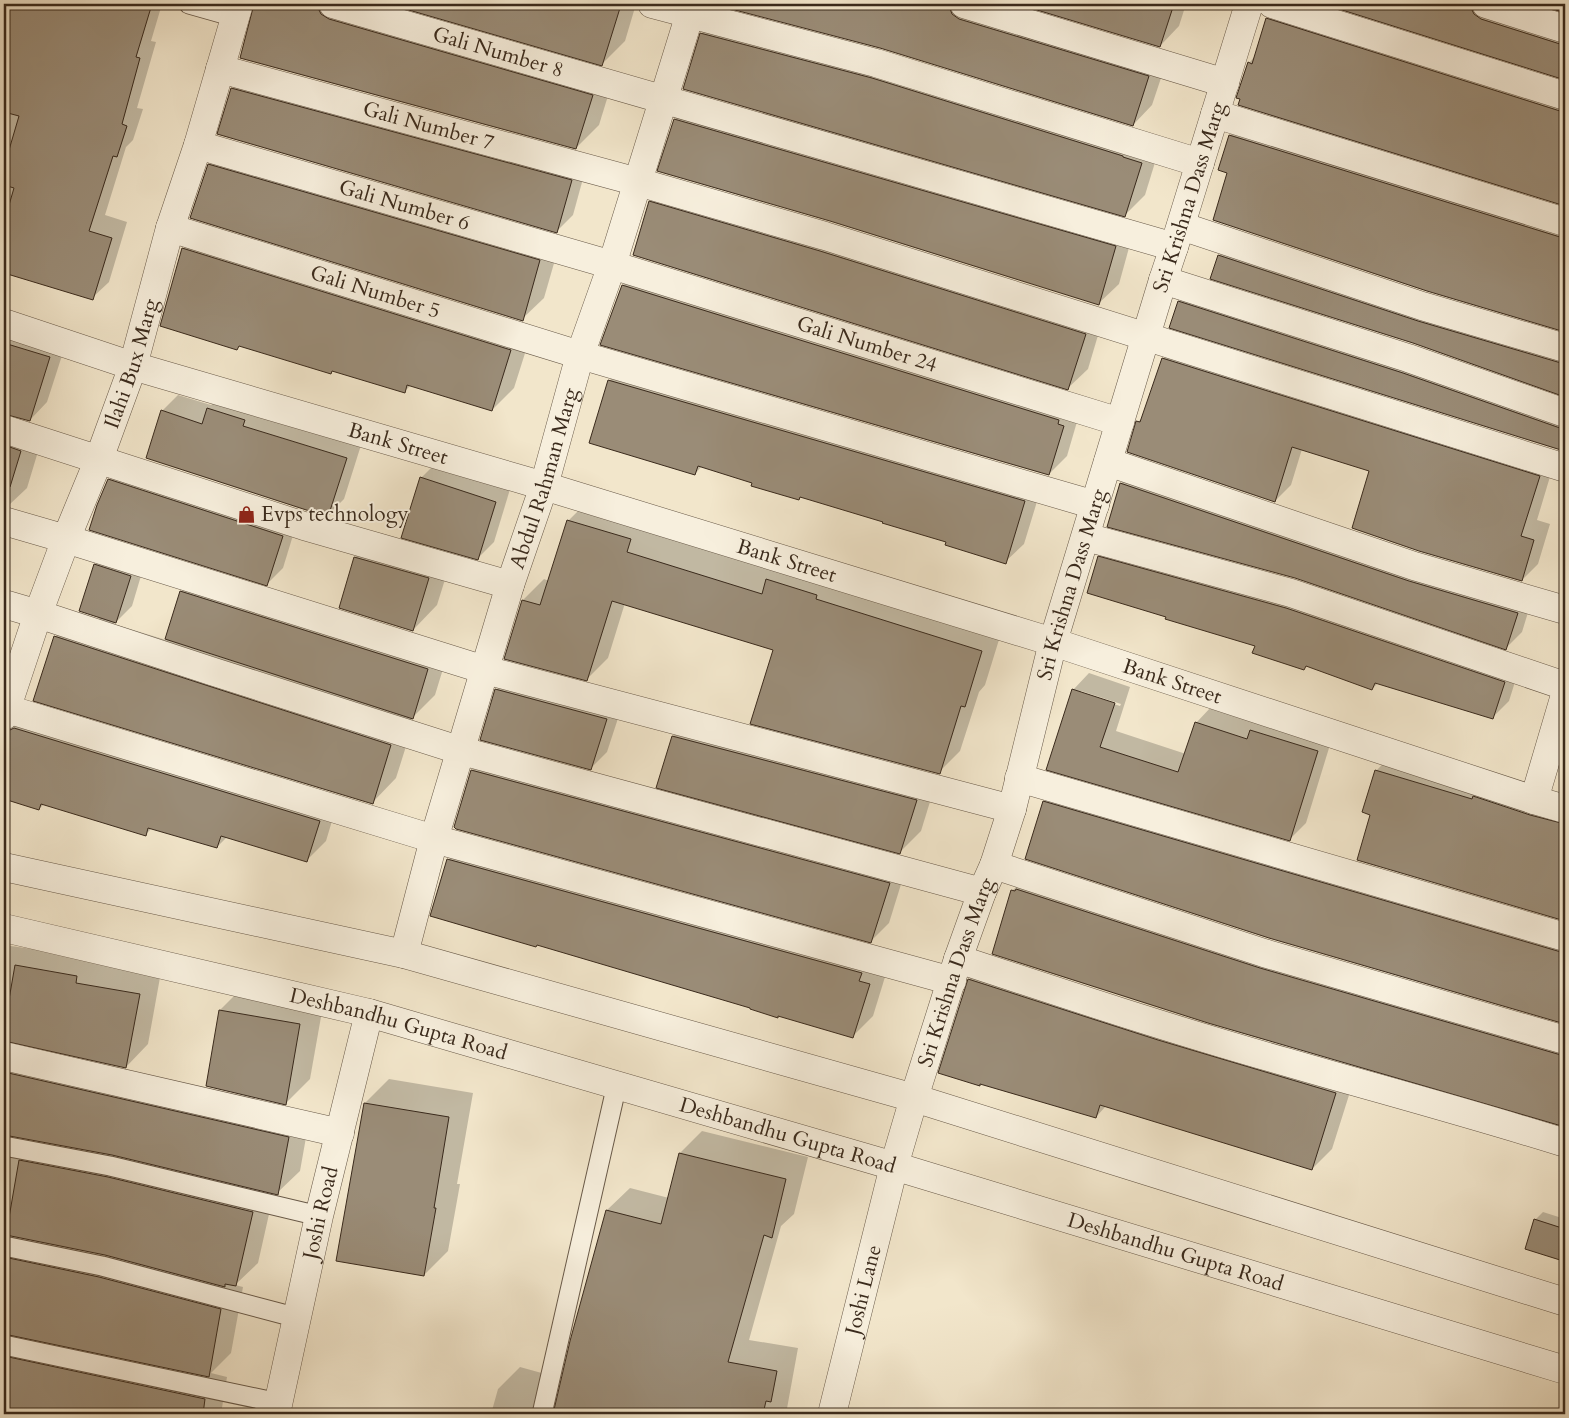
<svg xmlns="http://www.w3.org/2000/svg" width="1569" height="1418" font-family="Cardo,serif">
  <style>
    .shadow { fill: #0003; fill-rule: evenodd }
    .building { fill: #9a8c77; stroke: #3a2a1c }
    .lines { fill: none; stroke-linecap: round; stroke-linejoin: round }
    .service-casing { stroke: #685948; stroke-width: 21 }
    .minor-casing { stroke: #685948; stroke-width: 29 }
    .tertiary-casing { stroke: #685948; stroke-width: 29 }
    .service { stroke: #f7efdd; stroke-width: 19 }
    .minor { stroke: #f7efdd; stroke-width: 28 }
    .tertiary { stroke: #f7efdd; stroke-width: 28 }
    .labels { text-anchor: middle; dominant-baseline: central; stroke-width: 4; stroke-linejoin: round; paint-order: stroke }
    .street-label { font-size: 21px; fill: #3a2a1c; stroke: #f7efdd }
    .poi-label { font-size: 21px; fill: #3a2a1c; stroke: #f7efdd; text-anchor: start }
  </style>
  <rect width="100%" height="100%" fill="#f2e6cb"/>
  <filter id="stains"><feTurbulence type="fractalNoise" baseFrequency=".004" numOctaves="4"/><feColorMatrix values="0 0 0 0 .2 0 0 0 0 .09 0 0 0 0 .02 0 0 0 .5 -.17"/></filter>
  <radialGradient id="worn" r=".72"><stop offset=".6" stop-color="#630" stop-opacity="0"/><stop offset="1" stop-color="#630" stop-opacity=".3"/></radialGradient>
  <g class="shadow">
    <path d="M4,4H162L151,41L156,42L137,108L143,109L133,140L126,147L105,215L127,222L109,282L92,298L4,271Z"/>
    <path d="M255,4H376L615,73L599,125L576,148L255,9Z"/>
    <path d="M393,4H636L625,41L602,64Z"/>
    <path d="M717,4H993L1168,57L1152,105L1133,125L880,47Z"/>
    <path d="M1021,4H1186L1179,26L1160,46Z"/>
    <path d="M1283,4L1565,92V204L1240,104L1249,63L1256,55L1268,19Z"/>
    <path d="M1328,4H1498L1565,25V78Z"/>
    <path d="M722,13L1161,143L1145,195L1125,215L701,34Z"/>
    <path d="M248,73L587,164L573,215L557,231L232,89Z"/>
    <path d="M695,99L1135,226L1119,284L1098,304L675,119Z"/>
    <path d="M1246,120L1565,218V330L1427,290L1228,172L1230,135Z"/>
    <path d="M231,143L561,239L544,298L522,319L209,165Z"/>
    <path d="M670,183L1104,315L1088,369L1068,388L650,202Z"/>
    <path d="M206,226L533,328L514,388L492,410L411,385L404,392L333,370L240,345L237,348L183,249Z"/>
    <path d="M1235,239L1565,344V395L1414,342L1219,255Z"/>
    <path d="M641,267L1081,408L1067,456L1049,474L623,285Z"/>
    <path d="M1198,283L1565,404V444L1560,449L1179,302Z"/>
    <path d="M4,326L67,340L47,402L30,420L6,413L10,423L43,435L27,488L9,505H4Z"/>
    <path d="M1180,343L1555,460L1537,520L1550,524L1538,564L1522,580L1371,470L1302,449L1291,485L1275,501L1138,422L1144,416L1163,359Z"/>
    <path d="M628,362L1043,482L1024,544L1005,562L948,541L802,496L799,499L754,482L702,466L695,474L590,442L610,380Z"/>
    <path d="M224,392L362,442L344,499L328,515L162,411L178,395L211,405Z"/>
    <path d="M438,461L511,486L494,542L478,558L421,478Z"/>
    <path d="M125,463L298,519L283,568L267,584L109,480Z"/>
    <path d="M1138,467L1533,596L1522,632L1506,648L1296,577L1109,526L1121,483Z"/>
    <path d="M589,500L1002,630L985,685L979,692L960,751L939,772L775,649L625,603L608,658L587,679L523,600L544,579L549,581L568,521Z"/>
    <path d="M380,533L453,554L437,605L413,630L341,607L355,557Z"/>
    <path d="M1115,541L1520,666L1509,701L1493,717L1378,683L1372,689L1307,665L1304,669L1256,645L1168,616L1099,557Z"/>
    <path d="M111,549L146,559L132,606L114,624L166,640L181,592L204,569L450,646L435,695L411,719L414,721L396,778L372,803L55,637L79,612L99,619L95,565Z"/>
    <path d="M513,673L623,703L607,752L591,768L496,690Z"/>
    <path d="M1089,673L1130,687L1116,731L1186,754L1196,723L1212,706L1333,735L1306,823L1290,839L1048,769L1073,690ZM1081,691L1121,704L1120,706L1081,693Z"/>
    <path d="M24,712L338,801L326,841L306,861L227,837L217,847L152,828L145,835L44,804L39,809L4,798V736L5,732Z"/>
    <path d="M695,715L937,779L921,831L900,852L658,787L673,736Z"/>
    <path d="M1397,749L1565,800V920L1358,859L1372,814L1364,811L1377,770Z"/>
    <path d="M490,752L907,865L889,923L871,941L455,826L472,770Z"/>
    <path d="M1065,781L1565,927V1022L1269,937L1044,802Z"/>
    <path d="M469,839L889,964L873,1016L852,1037L538,944L448,860Z"/>
    <path d="M1033,870L1281,948L1565,1030V1125L1500,1106L1012,891Z"/>
    <path d="M38,944L161,972L148,1044L126,1067L13,1041L16,1046L310,1115L300,1171L277,1193L274,1192L258,1263L235,1285L243,1287L231,1353L211,1373L227,1377L221,1414H4V945L32,949Z"/>
    <path d="M989,959L1356,1073L1332,1149L1312,1169L1106,1106L1096,1117L969,979Z"/>
    <path d="M244,986L324,1000L310,1079L286,1103L220,1010Z"/>
    <path d="M389,1079L473,1093L457,1184H460L448,1251L424,1275L365,1103Z"/>
    <path d="M702,1131L808,1157L794,1214L781,1226L749,1340L798,1348L786,1414H491L498,1389L520,1367L556,1377L553,1395L558,1402L571,1342L607,1210L630,1188L669,1198L680,1153Z"/>
    <path d="M1543,1212L1565,1219V1253L1560,1258L1535,1220Z"/>
  </g>
  <g class="building">
    <path d="M4,4H152L136,57L140,58L122,124L127,126L117,157L113,156L89,231L112,238L93,300L4,273V222L14,188L4,185V167L19,116L4,112Z"/>
    <path d="M254,4H318V8L321,14L329,19L593,95L576,149L240,58Z"/>
    <path d="M388,4H606L620,8L602,66Z"/>
    <path d="M712,4H943L949,6L952,14L959,19L1149,76L1133,126L880,48Z"/>
    <path d="M1017,4H1174L1160,47Z"/>
    <path d="M1323,4H1471V8L1474,14L1481,19L1560,44H1565V80Z"/>
    <path d="M1537,4H1565V13Z"/>
    <path d="M1266,18L1560,111H1565V206L1238,105L1240,99L1236,98L1248,62L1252,64Z"/>
    <path d="M700,33L872,78L1123,156V157L1142,163L1125,217L683,89Z"/>
    <path d="M231,88L572,180L557,233L217,134Z"/>
    <path d="M674,119L1116,246L1099,305L830,221L657,171Z"/>
    <path d="M1229,135L1560,237H1565V332L1427,291L1213,220L1227,173L1218,170Z"/>
    <path d="M208,164L540,260L523,321L190,218Z"/>
    <path d="M649,201L820,251L1086,334L1068,390L633,255Z"/>
    <path d="M182,248L511,350L492,411L407,385L405,393L332,371L331,374L239,346L237,350L160,326Z"/>
    <path d="M1218,255L1418,321L1561,363H1565V397L1413,343L1210,279Z"/>
    <path d="M622,285L1059,420L1058,424L1064,426L1049,475L600,345Z"/>
    <path d="M1178,301L1403,373L1560,428H1565V436L1561,450L1169,328Z"/>
    <path d="M4,343L50,357L30,421L4,414Z"/>
    <path d="M1162,358L1540,476L1521,536L1534,540L1522,581L1419,551L1352,528L1369,471L1292,447L1275,502L1127,452L1136,421L1140,422Z"/>
    <path d="M608,380L1025,501L1006,564L945,545L946,542L882,523L883,522L800,497L799,500L751,486L752,483L698,466L695,475L589,443Z"/>
    <path d="M207,408L245,420L243,426L347,458L328,517L146,458L161,410L202,424Z"/>
    <path d="M4,445L21,451L10,487L4,486Z"/>
    <path d="M420,477L496,502L478,560L401,538Z"/>
    <path d="M108,479L283,536L267,586L89,530L97,505Z"/>
    <path d="M1120,483L1409,581L1518,613L1506,650L1295,578L1107,527Z"/>
    <path d="M567,520L631,539L627,552L762,594L766,579L817,595L816,599L982,651L965,707L961,706L940,774L750,724L773,650L612,601L587,681L504,659L522,600L540,605Z"/>
    <path d="M1098,556L1286,608L1505,682L1493,719L1375,683L1372,690L1306,666L1304,670L1252,653L1255,646L1165,619L1166,617L1087,593Z"/>
    <path d="M354,557L429,578L413,631L339,608Z"/>
    <path d="M94,564L131,576L116,623L79,611Z"/>
    <path d="M180,591L428,669L413,719L165,639Z"/>
    <path d="M54,636L391,745L373,804L33,701Z"/>
    <path d="M495,689L607,719L591,770L480,740Z"/>
    <path d="M1072,689L1115,703L1100,747L1178,772L1195,722L1247,739L1250,730L1318,751L1290,841L1046,770Z"/>
    <path d="M14,728L320,821L307,862L221,836L217,848L148,828L146,836L41,804L39,810L4,799V731H8Z"/>
    <path d="M672,736L917,800L900,854L656,788Z"/>
    <path d="M471,770L890,883L871,943L456,829L454,827Z"/>
    <path d="M1375,770L1472,799L1473,796L1530,815L1565,824V921L1357,860L1370,815L1362,812Z"/>
    <path d="M1043,801L1561,952H1565V1024L1269,938L1025,859Z"/>
    <path d="M447,859L862,973L859,981L870,984L853,1038L778,1016V1018L750,1009V1008L537,945L536,947L430,916Z"/>
    <path d="M1016,889L1260,968L1561,1055H1565V1127L1208,1023L992,954L1011,890L1015,891Z"/>
    <path d="M15,965L77,976L76,983L140,994L126,1068L4,1041V1028Z"/>
    <path d="M968,979L1158,1040L1336,1093L1312,1170L1100,1105L1096,1118L980,1084V1086L938,1073Z"/>
    <path d="M219,1010L300,1024L286,1105L206,1086Z"/>
    <path d="M4,1072L289,1137L278,1195L112,1155L4,1135Z"/>
    <path d="M364,1103L449,1117L434,1208H436L424,1276L336,1261Z"/>
    <path d="M679,1153L786,1179L772,1238L764,1235L728,1362L777,1371L771,1402L766,1401L763,1414H553L570,1341L606,1210L661,1224Z"/>
    <path d="M19,1160L108,1177L253,1212L236,1286L225,1284V1287L105,1255L6,1235Z"/>
    <path d="M1534,1219L1565,1229V1242L1560,1260L1525,1249Z"/>
    <path d="M4,1257L99,1277L221,1309L209,1377L4,1334Z"/>
    <path d="M4,1356L205,1399L203,1414H4Z"/>
  </g>
  <g class="lines">
    <defs>
      <g id="service">
        <path d="M189,4L235,17"/>
        <path d="M4,1146L110,1166L319,1216"/>
        <path d="M4,1246L102,1266L298,1318"/>
        <path d="M4,1345L279,1403"/>
        <path d="M542,1414L617,1084"/>
      </g>
      <g id="minor">
        <path id="s1" d="M333,4L1174,247"/>
        <path d="M652,4L876,63L1200,163"/>
        <path d="M964,4L1225,83"/>
        <path d="M1272,4L1565,96"/>
        <path d="M1486,4L1565,29"/>
        <path id="s2" d="M220,69L638,182L825,236L1565,468"/>
        <path d="M1215,114L1565,222"/>
        <path id="s3" d="M198,145L612,265L1120,422"/>
        <path d="M1181,226L1422,306L1565,348"/>
        <path id="s4" d="M170,228L580,355L1095,505"/>
        <path d="M1163,280L1408,358L1565,413"/>
        <path d="M4,429L304,526L510,585"/>
        <path d="M1108,462L1414,566L1565,610"/>
        <path d="M4,521L66,539L485,670L1012,809"/>
        <path d="M1086,537L1291,593L1565,686"/>
        <path d="M4,604L38,614L211,671L462,751L982,892"/>
        <path d="M4,708L434,839L952,981"/>
        <path d="M1019,778L1565,937"/>
        <path d="M1534,800L1565,695"/>
        <path d="M994,865L1264,953L1565,1040"/>
        <path d="M958,959C1067,995 1176,1031 1286,1062C1379,1089 1473,1114 1565,1143"/>
        <path d="M4,1056L340,1133"/>
      </g>
      <g id="tertiary">
        <path id="s5" d="M4,323L133,366L544,486L1053,642L1534,800L1565,809"/>
        <path id="s6" d="M4,716L38,614L66,539L99,459L133,366L170,228L198,145L239,4"/>
        <path d="M4,867L404,954L914,1098L1565,1302"/>
        <path id="s7" d="M4,928L369,1013L894,1166L1565,1370"/>
        <path id="s8" d="M404,954L434,839L510,585L544,486L580,355L612,265L693,4"/>
        <path id="s9" d="M276,1414L319,1216L369,1013"/>
        <path id="s10" d="M832,1414L894,1166L914,1098L958,959L982,892L994,865L1012,809L1053,642L1163,280L1174,247L1249,4"/>
      </g>
    </defs>
    <use href="#service" class="service-casing"/>
    <use href="#minor" class="minor-casing"/>
    <use href="#tertiary" class="tertiary-casing"/>
    <use href="#service" class="service"/>
    <use href="#minor" class="minor"/>
    <use href="#tertiary" class="tertiary"/>
  </g>
  <defs>
    <symbol id="shop-bare" viewBox="-9 -9 18 18"><path d="M-5-2.5h2.3a2.7 3.5 0 0 1 5.4 0H5L5.5 6h-11ZM-1.5-2.5h3a1.5 2.3 0 0 0-3 0Z" fill="#8f2418" stroke="#f7efdd" stroke-width="2.5" paint-order="stroke"/></symbol>
  </defs>
  <g fill-rule="evenodd">
    <use href="#shop-bare" x="234" y="502" width="25" height="25"/>
  </g>
  <g class="labels">
    <g class="street-label">
      <text stroke="none"><textPath href="#s1" startOffset="172">Gali Number 8</textPath></text>
      <text stroke="none"><textPath href="#s2" startOffset="216">Gali Number 7</textPath></text>
      <text stroke="none"><textPath href="#s10" startOffset="1269">Sri Krishna Dass Marg</textPath></text>
      <text stroke="none"><textPath href="#s3" startOffset="215">Gali Number 6</textPath></text>
      <text stroke="none"><textPath href="#s4" startOffset="215">Gali Number 5</textPath></text>
      <text stroke="none"><textPath href="#s3" startOffset="698">Gali Number 24</textPath></text>
      <text stroke="none"><textPath href="#s6" startOffset="375">Ilahi Bux Marg</textPath></text>
      <text stroke="none"><textPath href="#s5" startOffset="412">Bank Street</textPath></text>
      <text stroke="none"><textPath href="#s8" startOffset="496">Abdul Rahman Marg</textPath></text>
      <text stroke="none"><textPath href="#s5" startOffset="818">Bank Street</textPath></text>
      <text stroke="none"><textPath href="#s10" startOffset="864">Sri Krishna Dass Marg</textPath></text>
      <text stroke="none"><textPath href="#s5" startOffset="1222">Bank Street</textPath></text>
      <text stroke="none"><textPath href="#s10" startOffset="459">Sri Krishna Dass Marg</textPath></text>
      <text stroke="none"><textPath href="#s7" startOffset="406">Deshbandhu Gupta Road</textPath></text>
      <text stroke="none"><textPath href="#s7" startOffset="811">Deshbandhu Gupta Road</textPath></text>
      <text stroke="none"><textPath href="#s9" startOffset="206">Joshi Road</textPath></text>
      <text stroke="none"><textPath href="#s7" startOffset="1216">Deshbandhu Gupta Road</textPath></text>
      <text stroke="none"><textPath href="#s10" startOffset="128">Joshi Lane</textPath></text>
    </g>
    <g class="poi-label">
      <text x="261" y="514">Evps technology</text>
    </g>
  </g>
  <rect width="1569" height="1418" fill="none" stroke="#f2e6cb" stroke-width="20"/>
  <rect x="5" y="5" width="1559" height="1408" fill="none" stroke="#3a2a1c" stroke-width="2.5"/>
  <rect x="10" y="10" width="1549" height="1398" fill="none" stroke="#3a2a1c"/>
  <rect width="100%" height="100%" filter="url(#stains)"/>
  <rect width="100%" height="100%" fill="url(#worn)"/>
</svg>
